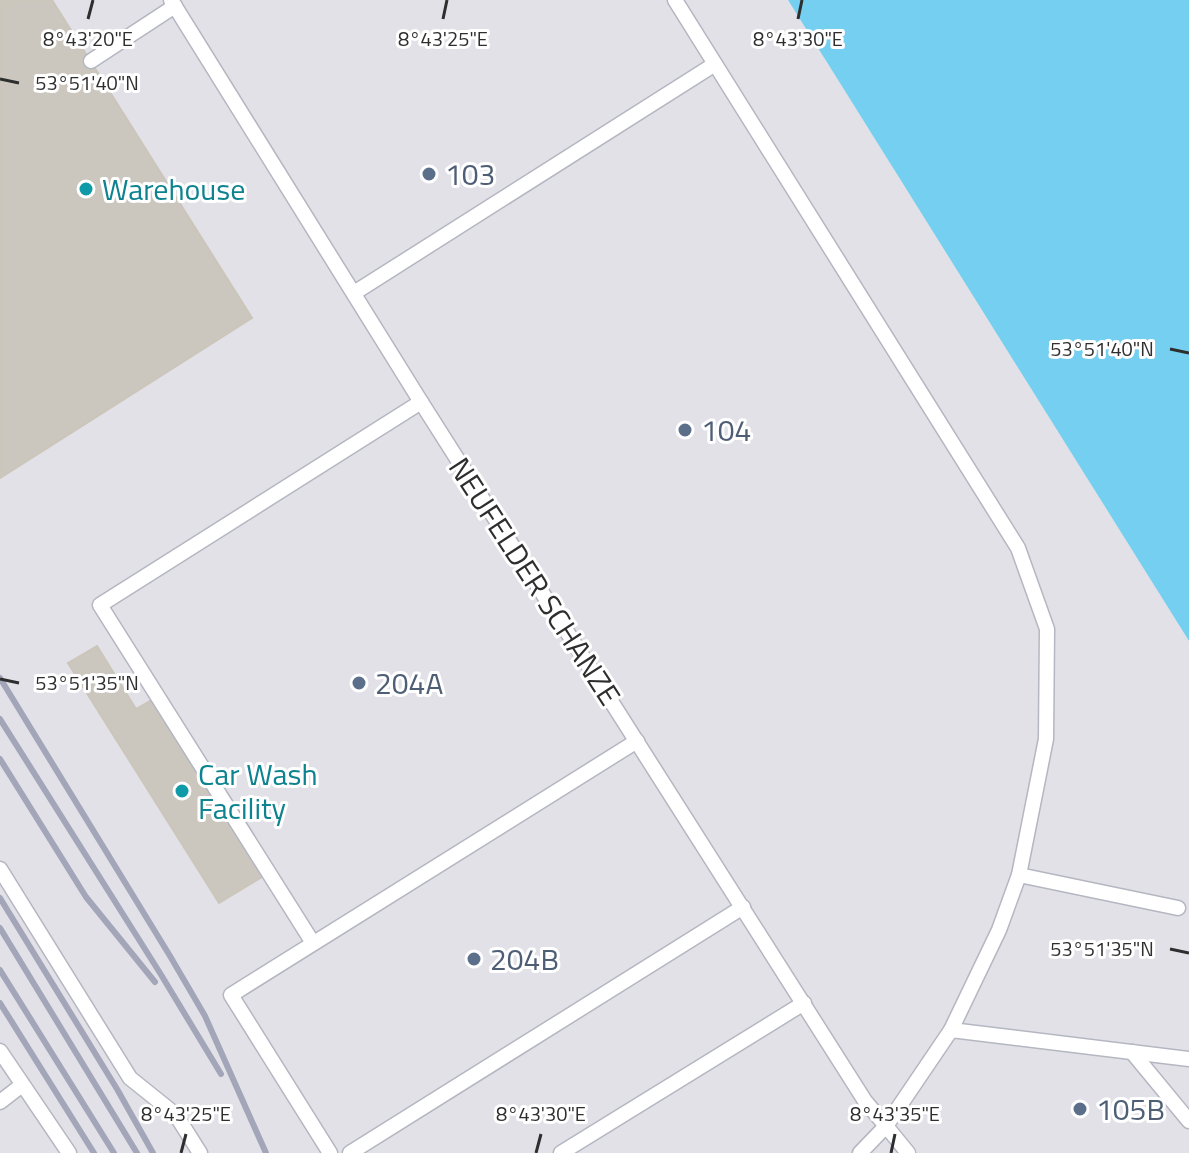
<svg xmlns="http://www.w3.org/2000/svg" width="1189" height="1153" font-family="'Titillium Web',sans-serif">
  <style>
    .industrial { fill: #e3e1e8 }
    .water { fill: #75cff0 }
    .building { fill: #cbc7bf; stroke: #cbc5ba; stroke-width: 2 }
    .lines { fill: none; stroke-linecap: round; stroke-linejoin: round }
    .service-casing { stroke: #b4b7c1; stroke-width: 17 }
    .service { stroke: #fff; stroke-width: 14 }
    .rail { stroke: #a3a6b8; stroke-width: 6 }
    .ticks { fill: none; stroke: #2e2e2e; stroke-width: 3 }
    .service-dot { fill: #5c6f8a; stroke: #fff; stroke-width: 3 }
    .culture-dot { fill: #0f9aa8; stroke: #fff; stroke-width: 3 }
    .labels { text-anchor: middle; dominant-baseline: central; stroke-width: 6; stroke-linejoin: round; paint-order: stroke }
    .service-label { font-size: 30px; fill: #4e5e75; stroke: #fff; text-anchor: start }
    .culture-label { font-size: 30px; fill: #0d838f; stroke: #fff; text-anchor: start }
    .street-label { font-size: 30px; fill: #2e2e2e; stroke: #fff }
    .ticks-label { font-size: 20px; text-anchor: middle; fill: #2e2e2e; stroke: #fff; stroke-width: 6; stroke-linejoin: round; paint-order: stroke }
  </style>
  <rect width="100%" height="100%" fill="#efe9e1"/>
  <path class="industrial" d="M0,0H788L1189,641V1153H0Z"/>
  <path class="water" d="M788,0H1189V641Z"/>
  <g class="building">
    <path d="M0,0H52L252,318L0,478Z"/>
    <path d="M97,646L136,709L155,698L267,874L219,903L68,663Z"/>
  </g>
  <g class="lines">
    <defs>
      <g id="service">
        <path d="M171,0L421,402L865,1101L886,1126L860,1153"/>
        <path d="M675,0L1018,548L1047,629L1046,739L1019,875"/>
        <path d="M91,61L175,6"/>
        <path d="M354,293L715,64"/>
        <path d="M0,869L130,1078L176,1115L200,1153"/>
        <path d="M313,943L100,605L421,402"/>
        <path d="M951,1030L999,930L1019,875L1178,908"/>
        <path d="M0,1051L69,1153"/>
        <path d="M1132,1052L1189,1121"/>
        <path d="M0,1102L22,1085"/>
        <path d="M330,1153L231,995L637,741"/>
        <path d="M350,1153L743,907"/>
        <path d="M561,1153L804,1003"/>
        <path d="M908,1153L886,1126L951,1030L1189,1059"/>
      </g>
    </defs>
    <use href="#service" class="service-casing"/>
    <use href="#service" class="service"/>
    <g class="rail">
      <path d="M0,678L170,956L205,1016L266,1153"/>
      <path d="M0,719L160,973L221,1074"/>
      <path d="M0,759L86,897L155,982"/>
      <path d="M0,898L117,1089L153,1153"/>
      <path d="M0,928L137,1153"/>
      <path d="M0,970L114,1153"/>
      <path d="M0,1003L94,1153"/>
    </g>
  </g>
  <path class="ticks" d="M88,19L93,0M443,19L447,0M798,19L802,0M0,79L19,83M1170,349L1189,353M0,679L19,683M1170,949L1189,953M181,1153L186,1134M536,1153L541,1134M891,1153L895,1134"/>
  <g class="service-dot">
    <circle cx="429" cy="174" r="8"/>
    <circle cx="685" cy="430" r="8"/>
    <circle cx="359" cy="683" r="8"/>
    <circle cx="474" cy="959" r="8"/>
    <circle cx="1080" cy="1109" r="8"/>
  </g>
  <g class="culture-dot">
    <circle cx="86" cy="189" r="8"/>
    <circle cx="182" cy="791" r="8"/>
  </g>
  <g class="labels">
    <g class="service-label">
      <text x="445" y="174">103</text>
      <text x="701" y="430">104</text>
      <text x="375" y="683">204A</text>
      <text x="490" y="959">204B</text>
      <text x="1096" y="1109">105B</text>
    </g>
    <g class="culture-label">
      <text x="102" y="189">Warehouse</text>
      <text x="198" y="774">Car Wash<tspan x="198" dy="34">Facility</tspan></text>
    </g>
    <g class="street-label">
      <text transform="translate(535 581) rotate(57)">NEUFELDER SCHANZE</text>
    </g>
  </g>
  <g class="ticks-label">
    <text x="88" y="46">8°43'20"E</text>
    <text x="443" y="46">8°43'25"E</text>
    <text x="798" y="46">8°43'30"E</text>
    <text x="87" y="90">53°51'40"N</text>
    <text x="1102" y="356">53°51'40"N</text>
    <text x="87" y="690">53°51'35"N</text>
    <text x="1102" y="956">53°51'35"N</text>
    <text x="186" y="1121">8°43'25"E</text>
    <text x="541" y="1121">8°43'30"E</text>
    <text x="895" y="1121">8°43'35"E</text>
  </g>
</svg>
